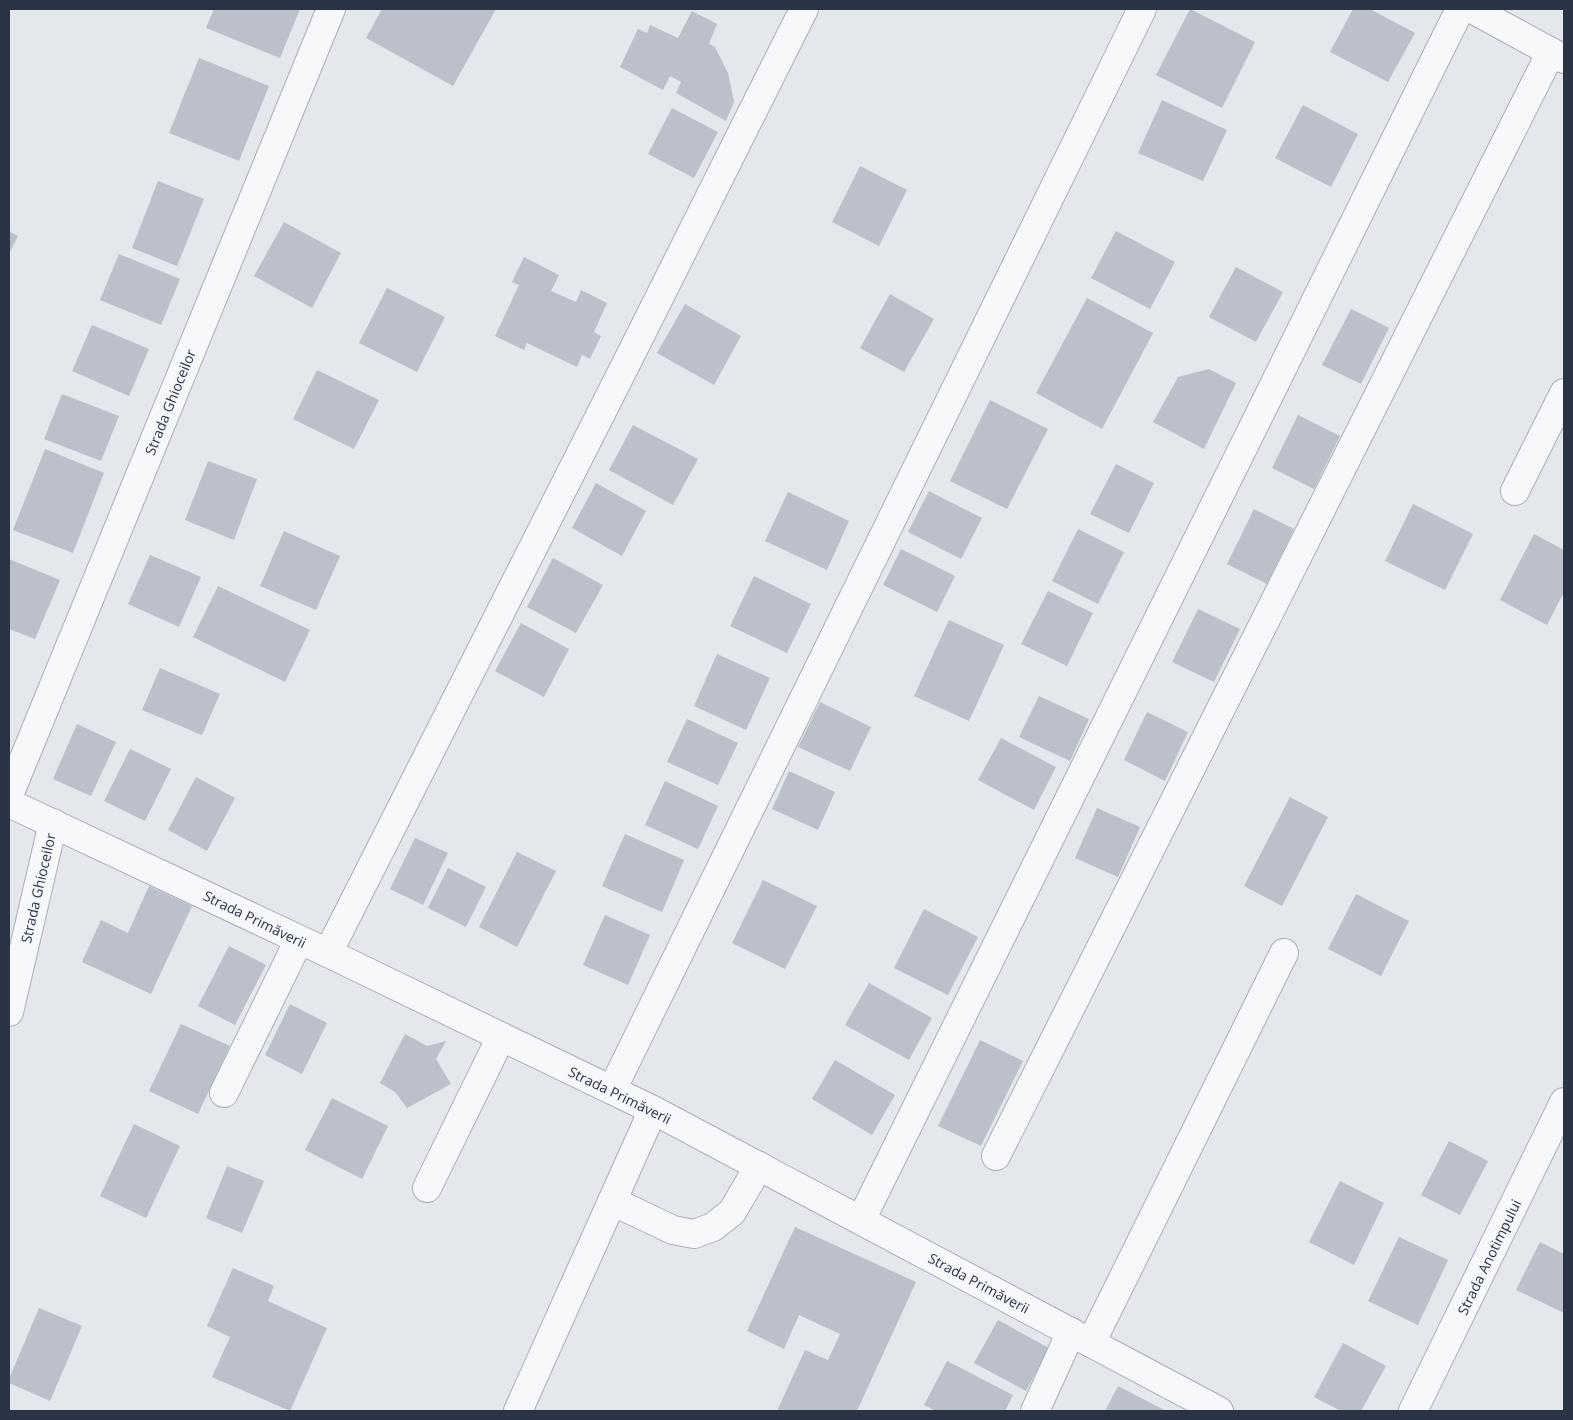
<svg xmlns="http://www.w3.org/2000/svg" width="1573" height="1420" font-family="'Open Sans',sans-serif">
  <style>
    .building { fill: #bbc0ca }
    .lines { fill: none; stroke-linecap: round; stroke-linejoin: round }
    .minor-casing { stroke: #a9aeb7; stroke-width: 30 }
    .minor { stroke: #f7f8fa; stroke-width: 28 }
    .labels { text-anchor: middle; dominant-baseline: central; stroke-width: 4.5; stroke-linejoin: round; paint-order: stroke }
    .street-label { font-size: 14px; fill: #2b3445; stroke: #f4f6f9 }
  </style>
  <rect width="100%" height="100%" fill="#e4e7ec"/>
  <g class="building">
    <path d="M214,9H300L280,58L206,28Z"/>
    <path d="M382,9H496L453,86L366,38Z"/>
    <path d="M1190,9L1255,42L1222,108L1156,75Z"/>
    <path d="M1353,9H1370L1415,33L1388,82L1330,52Z"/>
    <path d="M692,11L717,24L709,44L715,47L728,73L734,102L726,121L676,93L681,82L670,76L663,90L620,67L638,29L647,33L650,25L678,38Z"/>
    <path d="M199,58L269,86L239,161L169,133Z"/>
    <path d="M1162,100L1227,130L1203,181L1138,153Z"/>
    <path d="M1303,105L1358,134L1331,187L1275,158Z"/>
    <path d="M672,108L718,132L694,178L648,154Z"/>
    <path d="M860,166L907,190L879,246L832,222Z"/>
    <path d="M158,181L204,199L177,266L132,248Z"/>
    <path d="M284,222L341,253L312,308L254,276Z"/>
    <path d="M9,231L18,236L9,254Z"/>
    <path d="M1116,231L1175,262L1150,309L1091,278Z"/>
    <path d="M119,254L180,279L161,325L100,300Z"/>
    <path d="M524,257L559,275L551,291L576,302L581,290L607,303L594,332L601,336L590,359L582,355L577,367L527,343L524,350L495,336L519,285L512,282Z"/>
    <path d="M1236,267L1283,292L1256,342L1209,317Z"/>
    <path d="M387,288L445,317L417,372L359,343Z"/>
    <path d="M890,294L934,319L904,372L860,348Z"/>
    <path d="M1087,298L1153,333L1102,429L1036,393Z"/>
    <path d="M685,304L741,336L714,385L657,353Z"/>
    <path d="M1351,309L1389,328L1361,384L1322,365Z"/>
    <path d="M92,325L149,349L129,396L72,371Z"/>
    <path d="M1209,369L1236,383L1204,449L1153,422L1178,377Z"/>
    <path d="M317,370L379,400L354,449L293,419Z"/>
    <path d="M62,394L119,416L101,461L44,439Z"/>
    <path d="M990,400L1048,429L1007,509L950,481Z"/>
    <path d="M1298,415L1340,436L1314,489L1272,468Z"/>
    <path d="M633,425L698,459L673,505L609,470Z"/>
    <path d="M45,449L104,473L73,553L13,530Z"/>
    <path d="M208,461L257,479L234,540L185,520Z"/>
    <path d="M1116,464L1154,483L1129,533L1090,514Z"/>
    <path d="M596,483L646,511L622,556L572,528Z"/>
    <path d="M929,491L982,518L961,559L908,532Z"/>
    <path d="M788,492L849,521L827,570L765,541Z"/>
    <path d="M1413,504L1473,534L1445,590L1385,561Z"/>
    <path d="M1254,509L1294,529L1267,584L1227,564Z"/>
    <path d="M1078,529L1124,552L1098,604L1052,581Z"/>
    <path d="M284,531L340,556L316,610L260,586Z"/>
    <path d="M1534,534L1564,550V592L1547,625L1500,600Z"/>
    <path d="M901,549L955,576L937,612L883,585Z"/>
    <path d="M150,555L201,577L179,627L128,604Z"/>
    <path d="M553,558L603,585L576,633L527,607Z"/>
    <path d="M9,559L60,580L35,639L9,629Z"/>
    <path d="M754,576L811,604L787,653L730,626Z"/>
    <path d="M218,586L310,630L285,682L193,637Z"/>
    <path d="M1048,591L1093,613L1067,666L1021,644Z"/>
    <path d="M1198,609L1240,629L1214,682L1172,662Z"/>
    <path d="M949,620L1004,645L969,721L914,696Z"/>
    <path d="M521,623L569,649L544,697L495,671Z"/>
    <path d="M717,654L770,678L746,730L694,706Z"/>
    <path d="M160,668L220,694L202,735L142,710Z"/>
    <path d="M1039,696L1089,719L1070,761L1019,737Z"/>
    <path d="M820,702L871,727L850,771L798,747Z"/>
    <path d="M1147,712L1188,732L1165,781L1124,760Z"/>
    <path d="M687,719L738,743L718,785L667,762Z"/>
    <path d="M77,724L116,742L91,796L53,779Z"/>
    <path d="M1001,738L1056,767L1034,810L978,780Z"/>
    <path d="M130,749L171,769L145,821L104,801Z"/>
    <path d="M789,771L835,792L818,830L772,809Z"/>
    <path d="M196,777L235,798L207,851L168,830Z"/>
    <path d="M665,781L718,806L698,849L645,825Z"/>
    <path d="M1290,797L1328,817L1282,906L1244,886Z"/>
    <path d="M1097,808L1140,827L1118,877L1075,858Z"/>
    <path d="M625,834L684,860L662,912L602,886Z"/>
    <path d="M415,838L448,853L423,905L390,889Z"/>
    <path d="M517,852L556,871L517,947L479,927Z"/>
    <path d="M448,868L486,887L466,927L428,908Z"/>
    <path d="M763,880L817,906L785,969L732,943Z"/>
    <path d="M149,886L192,906L151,994L82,962L101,920L128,933Z"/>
    <path d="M1356,894L1409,921L1381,976L1328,949Z"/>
    <path d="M924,909L978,937L948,995L894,968Z"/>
    <path d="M605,915L650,935L628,985L583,965Z"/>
    <path d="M229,946L266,965L235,1025L198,1006Z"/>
    <path d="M869,983L932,1018L909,1060L845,1025Z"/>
    <path d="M290,1004L327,1023L302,1074L265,1055Z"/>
    <path d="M181,1024L230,1046L198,1114L149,1091Z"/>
    <path d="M405,1034L427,1046L446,1041L436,1059L451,1084L407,1108L395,1092L380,1083Z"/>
    <path d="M980,1040L1023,1061L981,1146L938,1126Z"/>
    <path d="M835,1060L895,1095L872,1135L812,1099Z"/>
    <path d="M332,1098L388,1126L362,1179L305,1150Z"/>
    <path d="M134,1124L180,1146L146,1218L100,1196Z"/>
    <path d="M1449,1141L1488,1161L1460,1215L1421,1195Z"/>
    <path d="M227,1166L264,1181L242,1233L206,1218Z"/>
    <path d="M1340,1181L1384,1203L1354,1265L1309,1242Z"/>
    <path d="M795,1227L916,1282L857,1411H777L805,1350L828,1360L840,1334L799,1315L784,1349L747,1331Z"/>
    <path d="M1399,1237L1448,1260L1418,1325L1368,1301Z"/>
    <path d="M1540,1242L1564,1254V1313L1516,1290Z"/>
    <path d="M233,1268L274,1286L268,1301L327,1328L290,1411L212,1377L230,1337L207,1326Z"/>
    <path d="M39,1308L82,1326L50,1401L9,1383V1379Z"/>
    <path d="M998,1320L1049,1348L1026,1391L974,1363Z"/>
    <path d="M1343,1343L1386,1366L1361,1411H1341L1314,1397Z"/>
    <path d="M947,1361L1013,1395L1005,1411H936L924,1405Z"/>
    <path d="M1118,1386L1166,1411H1105Z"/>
  </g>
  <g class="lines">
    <defs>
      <g id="minor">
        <path d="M1472,9L1564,59"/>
        <path d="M1515,491L1564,393"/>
        <path d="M9,795L331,9"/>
        <path d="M9,803L328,953L653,1110L1219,1411"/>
        <path d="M328,953L628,360L804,9"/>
        <path d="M9,1012L53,823"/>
        <path d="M612,1090L1142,9"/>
        <path d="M224,1093L299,940"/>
        <path d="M996,1156L1551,52"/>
        <path d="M427,1188L501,1037"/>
        <path d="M612,1201L673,1230L694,1234L713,1227L732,1212L759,1166"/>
        <path d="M861,1220L1460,9"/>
        <path d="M1091,1343L1284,953"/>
        <path d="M518,1411L653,1110"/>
        <path d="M1035,1411L1071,1332"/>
        <path d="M1413,1411L1564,1102"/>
      </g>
    </defs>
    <use href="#minor" class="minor-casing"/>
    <use href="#minor" class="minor"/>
  </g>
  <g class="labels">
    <g class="street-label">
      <text transform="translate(170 402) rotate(-68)">Strada Ghioceilor</text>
      <text transform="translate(38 888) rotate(-77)">Strada Ghioceilor</text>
      <text transform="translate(255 919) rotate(26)">Strada Primăverii</text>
      <text transform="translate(620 1095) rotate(26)">Strada Primăverii</text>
      <text transform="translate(1489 1257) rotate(-64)">Strada Anotimpului</text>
      <text transform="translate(979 1283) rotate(28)">Strada Primăverii</text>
    </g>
  </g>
  <rect width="1573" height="1420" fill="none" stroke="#2b3445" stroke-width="20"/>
</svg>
